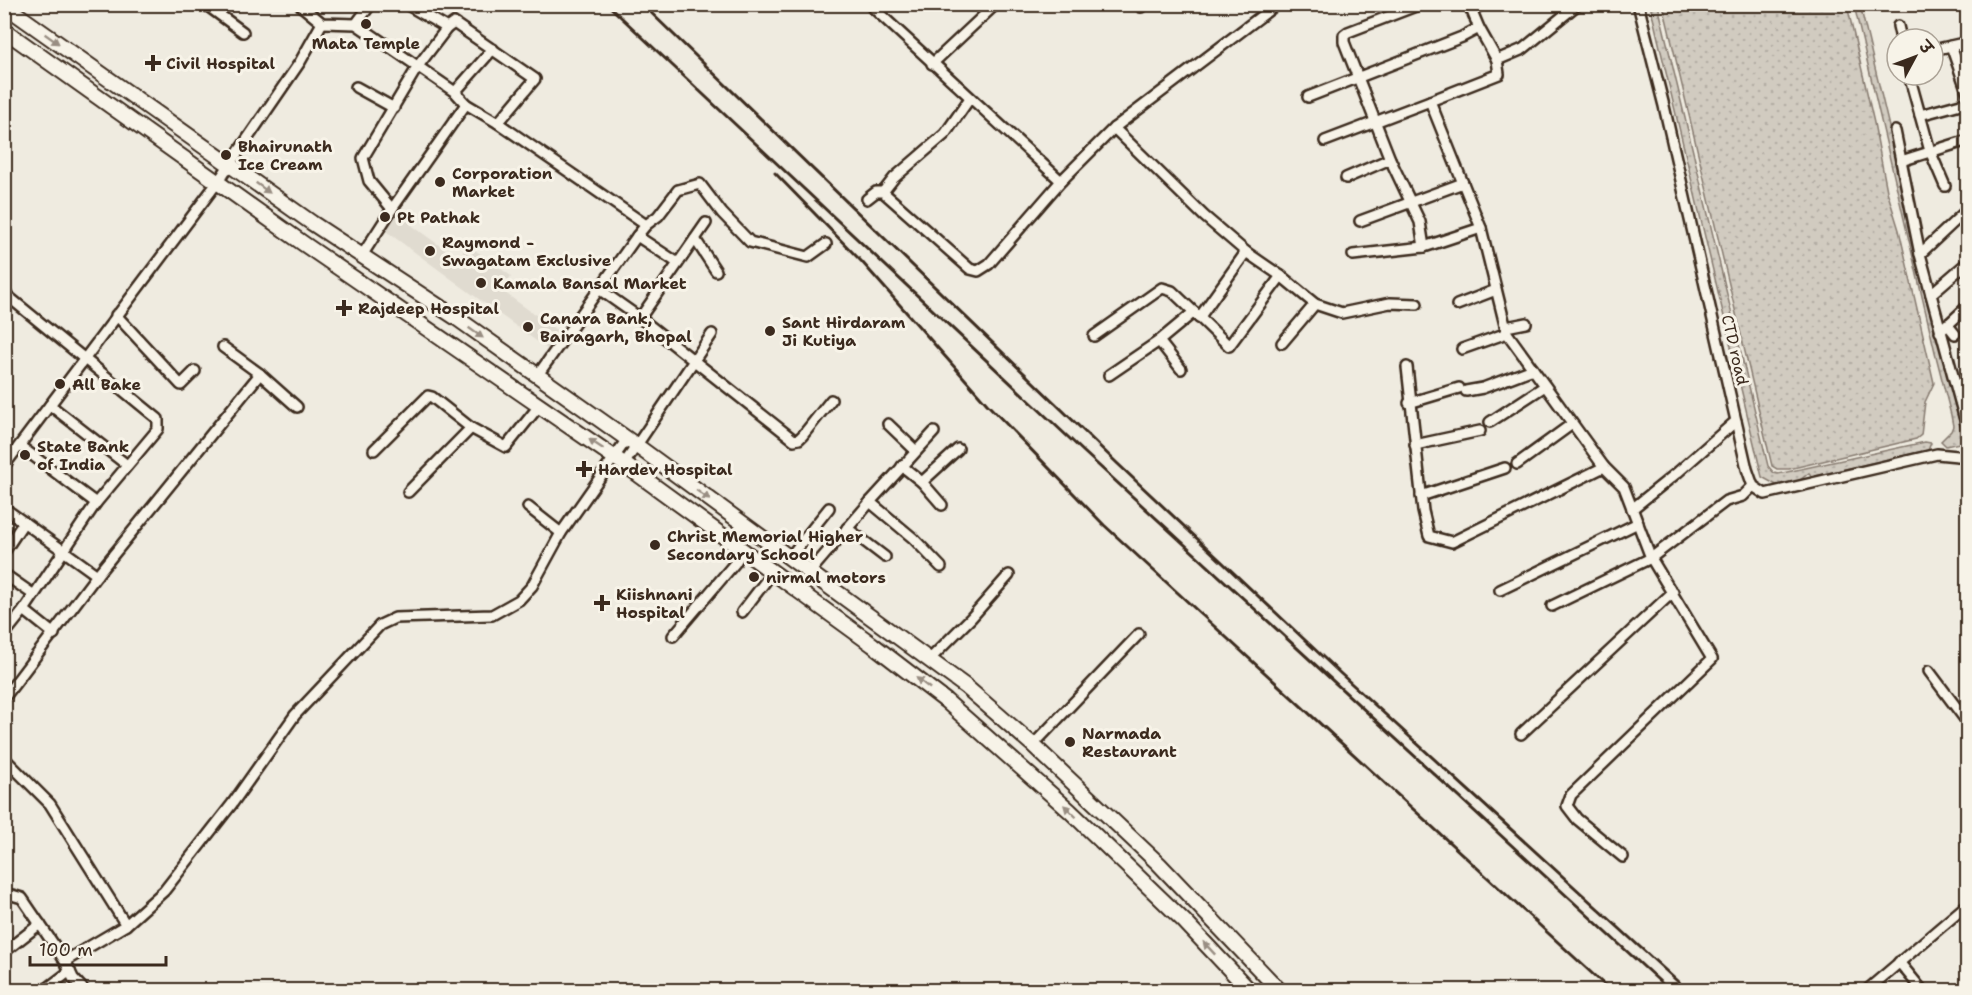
<svg xmlns="http://www.w3.org/2000/svg" width="1972" height="995" font-family="'Shantell Sans','Playpen Sans Deva',sans-serif">
  <style>
    .built { fill: #e0dbd0 }
    .green { fill: url(#green-dots); stroke: #867a6f; stroke-width: 1.5 }
    .lines { fill: none; stroke-linecap: round; stroke-linejoin: round }
    .street-casing { stroke: #3b2a1e; stroke-width: 14 }
    .primary-casing { stroke: #3b2a1e; stroke-width: 18 }
    .street { stroke: #f7f3e8; stroke-width: 9 }
    .primary { stroke: #f7f3e8; stroke-width: 14 }
    .rail { stroke: #3b2a1e; stroke-width: 3 }
    .oneway { fill: #998e83 }
    .poi-dot { fill: #3b2a1e; stroke: #f7f3e8; stroke-width: 2 }
    .labels { text-anchor: middle; dominant-baseline: central; stroke-width: 6; stroke-linejoin: round; paint-order: stroke }
    .poi-label { font-size: 16px; font-weight: bold; fill: #3b2a1e; stroke: #f7f3e8; text-anchor: start }
    .street-label { font-size: 16px; fill: #3b2a1e; stroke: #f7f3e8 }
  </style>
  <defs>
    <pattern id="green-dots" width="8" height="8" patternUnits="userSpaceOnUse" patternTransform="scale(1.5)"><rect width="8" height="8" fill="#d1cbc0"/><path d="M2 2h.1M6 6h.1" fill="none" stroke="#b4aea5" stroke-width="1.8" stroke-linecap="round"/></pattern>
  </defs>
  <rect width="100%" height="100%" fill="#efebe0"/>
  <filter id="ink" filterUnits="userSpaceOnUse"><feTurbulence type="fractalNoise" baseFrequency=".0167" numOctaves="2"/><feDisplacementMap in="SourceGraphic" scale="12" xChannelSelector="R" yChannelSelector="G"/><feConvolveMatrix kernelMatrix="1 2 1 2 8 2 1 2 1" color-interpolation-filters="sRGB"/></filter>
  <g filter="url(#ink)">
    <path class="built" d="M400,206L415,217L410,224L458,259L468,245L511,276L501,290L562,334L550,351L383,229Z"/>
    <g class="green">
      <path d="M1650,5H1658L1768,466L1774,473L1778,474L1925,442L1931,443L1928,450L1811,477L1809,473L1800,480L1778,486L1762,477Z"/>
      <path d="M1663,5H1847L1874,123L1887,191L1899,230L1934,383L1925,402L1921,435L1916,439L1789,469H1777L1772,466Z"/>
      <path d="M1854,5H1860L1964,442L1946,446L1941,441L1951,431L1953,426L1951,415L1935,352Z"/>
    </g>
    <g class="lines">
      <defs>
        <g id="street">
          <path d="M205,4L243,32"/>
          <path d="M299,4L322,23L356,24L455,92L466,104L498,123L646,225"/>
          <path d="M869,4L1061,181"/>
          <path d="M1138,4L1141,7"/>
          <path d="M1421,4L1348,32L1344,35V42L1390,159L1420,222L1424,247"/>
          <path d="M1469,4L1479,28L1497,60L1499,74L1430,101L1481,228L1507,333L1604,467L1624,487L1651,558L1712,659L1571,795L1567,806L1577,819L1623,857"/>
          <path d="M1638,4L1664,106L1747,469L1753,486L1765,494L1937,454L1968,457"/>
          <path d="M1471,10L1483,4"/>
          <path d="M356,24L371,4"/>
          <path d="M1898,26L1901,39"/>
          <path d="M447,28L454,23L535,79L498,123"/>
          <path d="M1951,46L1968,94"/>
          <path d="M1933,50L1968,42"/>
          <path d="M1497,60L1523,49L1578,4"/>
          <path d="M932,64L996,4"/>
          <path d="M1909,75L1930,151L1945,186"/>
          <path d="M356,87L394,108"/>
          <path d="M455,92L493,49"/>
          <path d="M1308,97L1462,37L1479,28"/>
          <path d="M1920,115L1968,102"/>
          <path d="M1114,128L1204,216L1246,252L1281,276L1315,304L1342,313L1390,303L1417,304"/>
          <path d="M1895,131L1920,254"/>
          <path d="M1325,141L1430,101"/>
          <path d="M1901,161L1968,140"/>
          <path d="M1346,178L1390,159"/>
          <path d="M883,192L894,178L945,134L970,98"/>
          <path d="M867,199L876,192H883L970,269L978,271L989,264L1061,181L1114,128L1277,4"/>
          <path d="M392,209L369,181L363,158L418,66L447,28L406,4"/>
          <path d="M1968,209L1920,254L1968,431"/>
          <path d="M1360,221L1463,183"/>
          <path d="M637,236L678,263"/>
          <path d="M695,239L716,271"/>
          <path d="M1353,255L1424,247L1481,228"/>
          <path d="M361,257L392,209L466,104"/>
          <path d="M599,289L640,318L794,440L799,439L803,435L831,400"/>
          <path d="M4,293L158,419V429L96,503L24,610L4,635"/>
          <path d="M1931,294L1968,262"/>
          <path d="M1457,305L1496,290"/>
          <path d="M116,315L181,385L195,371"/>
          <path d="M640,318L706,223"/>
          <path d="M1199,318L1246,252"/>
          <path d="M1947,324L1955,334"/>
          <path d="M1506,327L1526,323"/>
          <path d="M1940,332L1968,306"/>
          <path d="M1094,336L1162,288L1172,291L1194,312"/>
          <path d="M1159,341L1181,369"/>
          <path d="M1282,343L1315,304"/>
          <path d="M223,347L260,374L297,407"/>
          <path d="M1462,349L1507,333"/>
          <path d="M1407,367L1423,511L1429,536L1452,542L1604,467"/>
          <path d="M1109,375L1159,341L1194,312L1229,346L1281,276"/>
          <path d="M537,376L637,236L646,225L658,216L678,190L700,184L722,213L750,242L808,257L826,244"/>
          <path d="M1466,391L1483,388L1533,369"/>
          <path d="M1409,403L1459,388"/>
          <path d="M50,405L127,465"/>
          <path d="M1490,422L1545,386"/>
          <path d="M888,424L916,451"/>
          <path d="M1415,445L1480,431"/>
          <path d="M20,446L96,503"/>
          <path d="M374,450L428,396L432,397L471,428L506,447L539,406"/>
          <path d="M624,464L712,334"/>
          <path d="M1517,464L1572,424"/>
          <path d="M4,466L217,183L300,62L322,23"/>
          <path d="M902,466L922,482L942,505"/>
          <path d="M922,482L958,449"/>
          <path d="M408,492L471,428"/>
          <path d="M1421,496L1505,468"/>
          <path d="M870,502L913,538L941,567"/>
          <path d="M528,507L561,533"/>
          <path d="M4,508L97,575"/>
          <path d="M1632,509L1678,472L1736,421"/>
          <path d="M847,528L885,557"/>
          <path d="M4,552L24,522"/>
          <path d="M789,558L829,508"/>
          <path d="M809,573L870,502L934,432"/>
          <path d="M4,574L34,595"/>
          <path d="M1500,590L1638,523"/>
          <path d="M1552,606L1651,558L1726,501L1743,496L1753,486"/>
          <path d="M24,610L54,634"/>
          <path d="M742,612L772,573"/>
          <path d="M673,636L735,563L742,551"/>
          <path d="M930,659L971,618L1009,575"/>
          <path d="M1929,671L1968,723"/>
          <path d="M4,698L97,575L260,374"/>
          <path d="M1521,734L1673,592"/>
          <path d="M1033,745L1139,634"/>
          <path d="M4,758L50,804L126,925"/>
          <path d="M4,898L12,895L22,898L65,961"/>
          <path d="M4,952L40,924"/>
          <path d="M1899,962L1922,990"/>
          <path d="M45,990L70,971"/>
          <path d="M84,990L73,978L65,961L126,925L164,891L232,804L295,715L380,625L395,618L492,615L519,600L532,586L561,533L627,439"/>
          <path d="M1867,990L1968,904"/>
        </g>
        <g id="primary">
          <path d="M4,5L312,223L458,319L637,446L965,686L1033,745L1159,864L1279,990"/>
          <path d="M4,30L304,244L624,464L873,645L946,701L1070,811L1184,921L1249,990"/>
        </g>
      </defs>
      <use href="#street" class="street-casing"/>
      <use href="#primary" class="primary-casing"/>
      <use href="#street" class="street"/>
      <use href="#primary" class="primary"/>
      <g class="rail">
        <path d="M607,4L1084,452L1669,990"/>
        <path d="M642,4L1118,464L1341,674L1687,990"/>
        <path d="M775,173L862,262L987,404L1104,525L1610,990"/>
      </g>
    </g>
    <defs><path id="oneway-solid" d="M-6-.8H1V-3.2L6.5 0L1 3.2V.8H-6Z" transform="scale(1.5)"/></defs>
    <g class="oneway">
      <use href="#oneway-solid" transform="translate(52 39) rotate(35)"/>
      <use href="#oneway-solid" transform="translate(263 188) rotate(36)"/>
      <use href="#oneway-solid" transform="translate(476 333) rotate(35)"/>
      <use href="#oneway-solid" transform="translate(596 444) rotate(-146)"/>
      <use href="#oneway-solid" transform="translate(703 495) rotate(36)"/>
      <use href="#oneway-solid" transform="translate(923 683) rotate(-142)"/>
      <use href="#oneway-solid" transform="translate(1070 811) rotate(-136)"/>
      <use href="#oneway-solid" transform="translate(1209 948) rotate(-133)"/>
    </g>
  </g>
  <g class="poi-dot">
    <circle cx="366" cy="24" r="6"/>
    <path d="M150 54h6v6h6v6h-6v6h-6v-6h-6v-6h6z"/>
    <circle cx="226" cy="155" r="6"/>
    <circle cx="440" cy="182" r="6"/>
    <circle cx="385" cy="217" r="6"/>
    <circle cx="430" cy="251" r="6"/>
    <circle cx="481" cy="283" r="6"/>
    <path d="M341 299h6v6h6v6h-6v6h-6v-6h-6v-6h6z"/>
    <circle cx="528" cy="327" r="6"/>
    <circle cx="770" cy="331" r="6"/>
    <circle cx="60" cy="384" r="6"/>
    <circle cx="25" cy="455" r="6"/>
    <path d="M581 460h6v6h6v6h-6v6h-6v-6h-6v-6h6z"/>
    <circle cx="655" cy="545" r="6"/>
    <circle cx="754" cy="577" r="6"/>
    <path d="M599 594h6v6h6v6h-6v6h-6v-6h-6v-6h6z"/>
    <circle cx="1070" cy="742" r="6"/>
  </g>
  <g class="labels">
    <g class="poi-label">
      <text x="366" y="43" text-anchor="middle">Mata Temple</text>
      <text x="166" y="63">Civil Hospital</text>
      <text x="238" y="146">Bhairunath<tspan x="238" dy="18">Ice Cream</tspan></text>
      <text x="452" y="173">Corporation<tspan x="452" dy="18">Market</tspan></text>
      <text x="397" y="217">Pt Pathak</text>
      <text x="442" y="242">Raymond -<tspan x="442" dy="18">Swagatam Exclusive</tspan></text>
      <text x="493" y="283">Kamala Bansal Market</text>
      <text x="358" y="308">Rajdeep Hospital</text>
      <text x="540" y="318">Canara Bank,<tspan x="540" dy="18">Bairagarh, Bhopal</tspan></text>
      <text x="782" y="322">Sant Hirdaram<tspan x="782" dy="18">Ji Kutiya</tspan></text>
      <text x="72" y="384">All Bake</text>
      <text x="37" y="446">State Bank<tspan x="37" dy="18">of India</tspan></text>
      <text x="598" y="469">Hardev Hospital</text>
      <text x="667" y="536">Christ Memorial Higher<tspan x="667" dy="18">Secondary School</tspan></text>
      <text x="766" y="577">nirmal motors</text>
      <text x="616" y="594">Kiishnani<tspan x="616" dy="18">Hospital</tspan></text>
      <text x="1082" y="733">Narmada<tspan x="1082" dy="18">Restaurant</tspan></text>
    </g>
    <g class="street-label">
      <text transform="translate(1735 350) rotate(77)">CTD road</text>
    </g>
  </g>
  <rect width="1972" height="995" fill="none" stroke="#f7f3e8" stroke-width="24"/>
  <rect x="12" y="12" width="1948" height="971" fill="none" stroke="#3b2a1e" stroke-width="2" filter="url(#ink)"/>
  <g transform="translate(1915 57) rotate(49)"><circle r="28" fill="#f7f3e8" stroke="#aca397" stroke-width="1.5"/>
  <path d="M0-4.5L10 22L0 15L-10 22Z" fill="#3b2a1e"/>
  <text y="-9" font-size="16" font-weight="bold" text-anchor="middle" fill="#3b2a1e">उ</text>
  </g>
  <path d="M30 956v9h136v-9" fill="none" stroke="#3b2a1e" stroke-width="3"/>
  <text x="39" y="956" font-size="18" fill="#3b2a1e" stroke="#f7f3e8" stroke-width="4.5" paint-order="stroke">100 m</text>
</svg>
